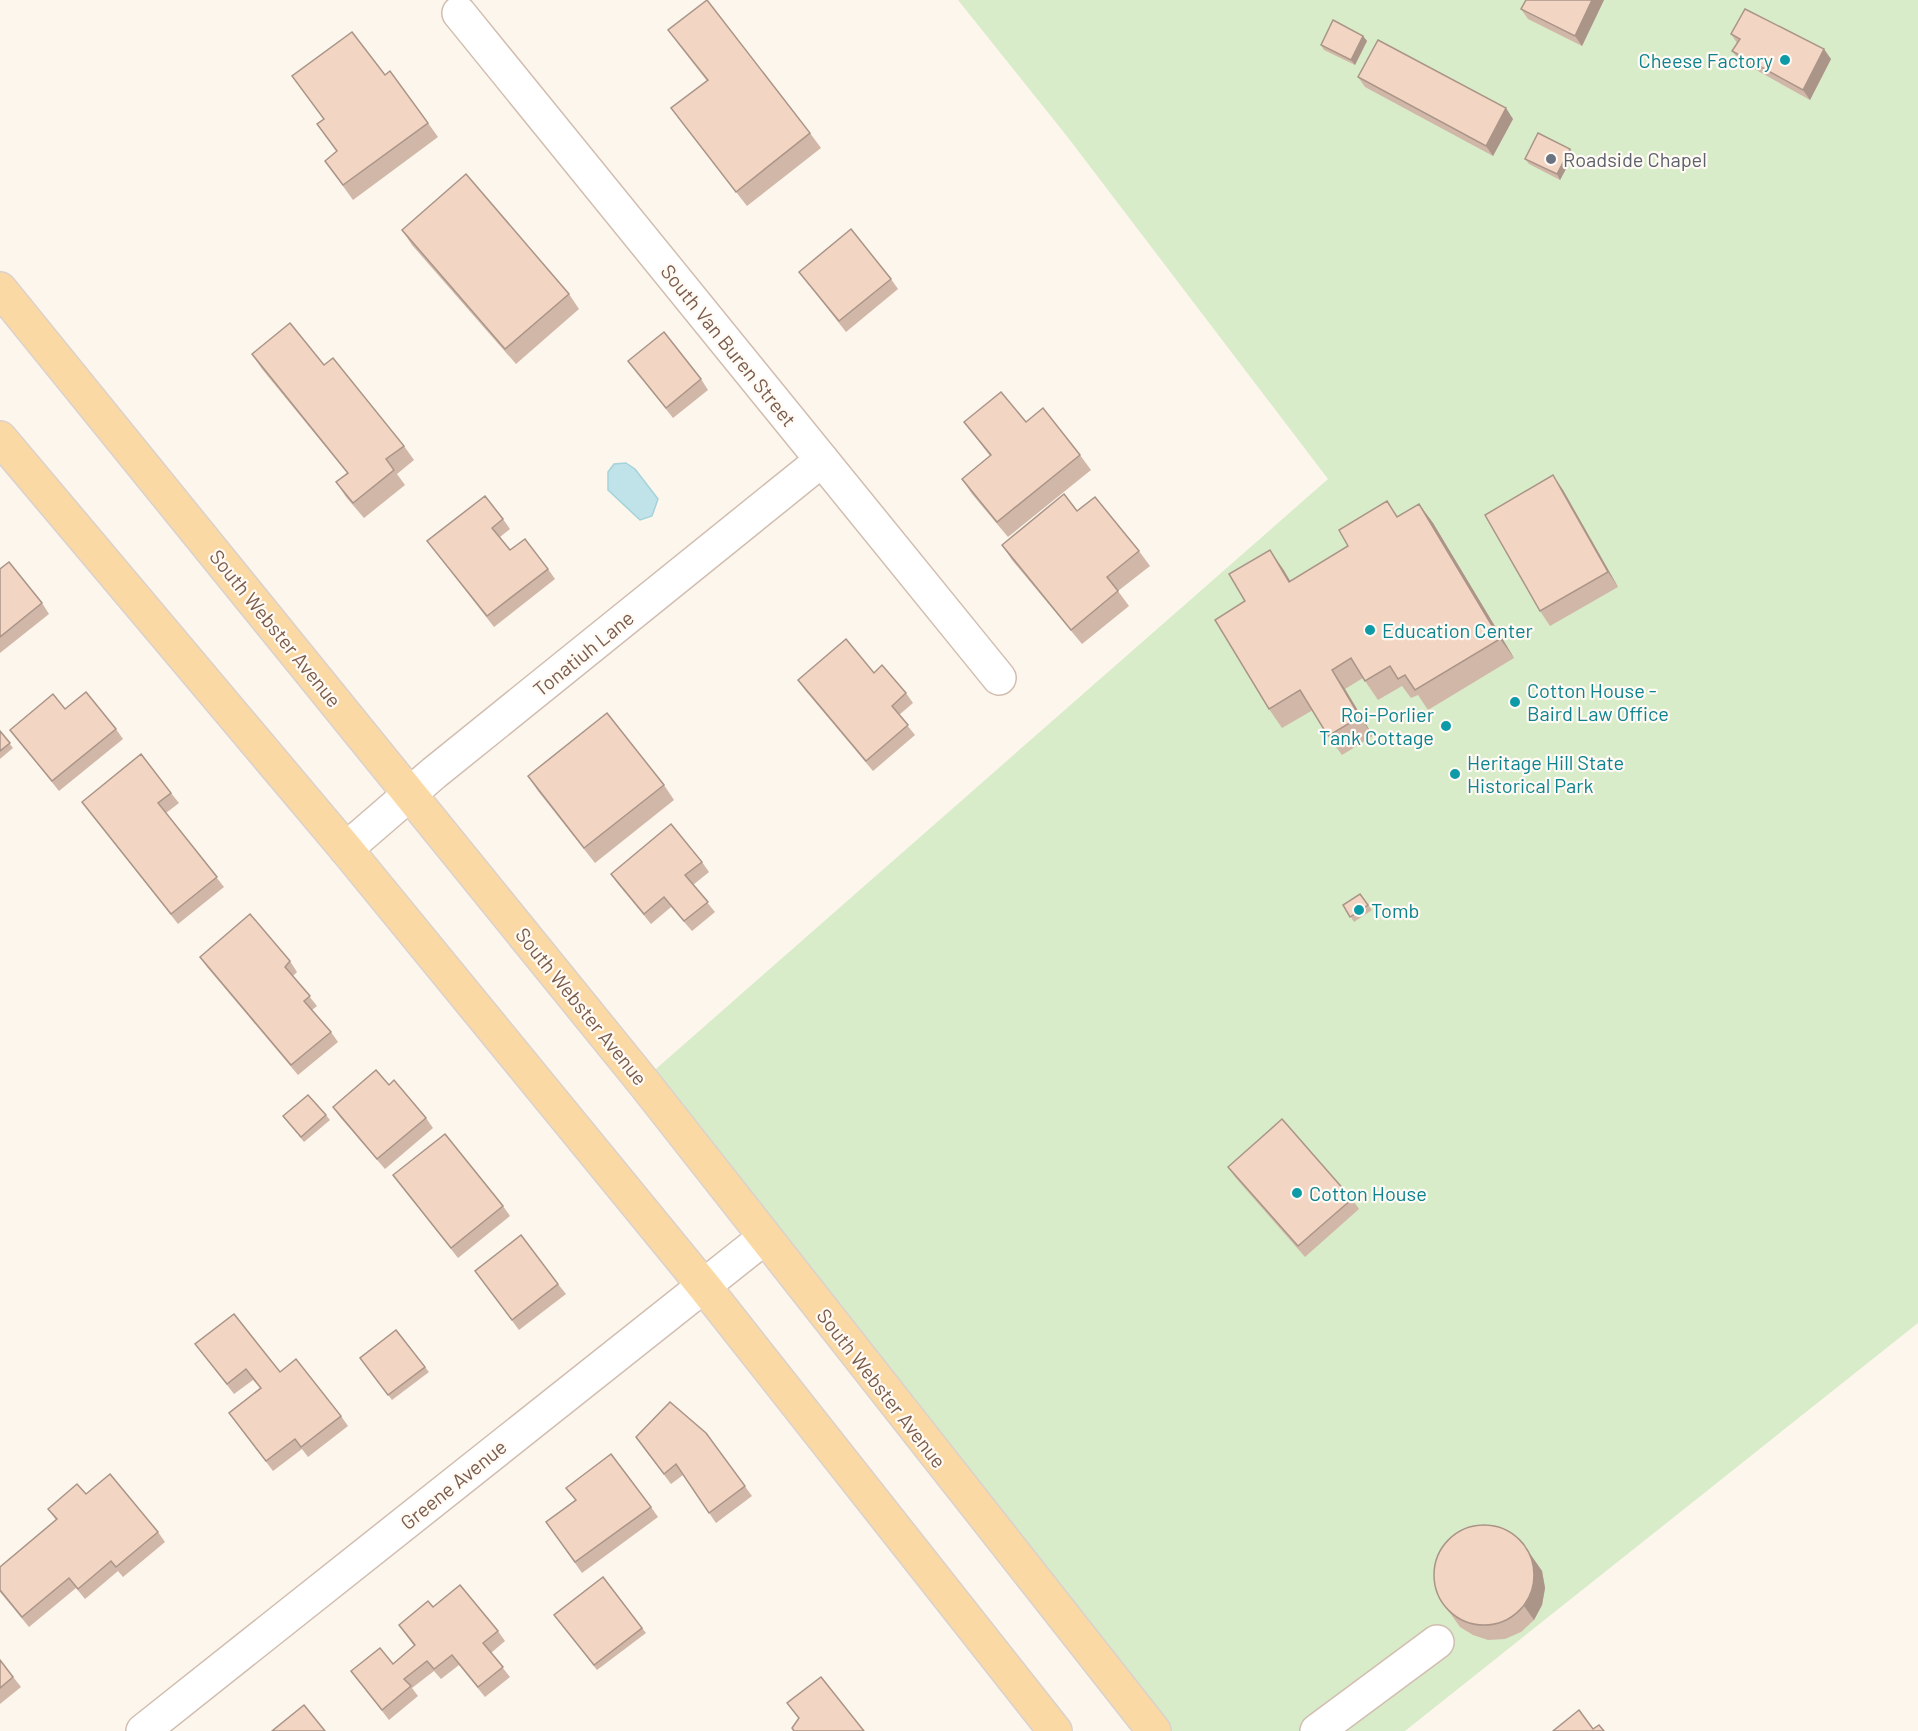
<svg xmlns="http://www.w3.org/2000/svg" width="1918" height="1731" font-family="Barlow,sans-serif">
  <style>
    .green { fill: #d8ecc9 }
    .water { fill: #bfe3e8; stroke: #a5d3da; stroke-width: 1.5 }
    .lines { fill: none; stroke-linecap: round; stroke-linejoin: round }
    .minor-casing { stroke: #d1beb0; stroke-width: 36 }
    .major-casing { stroke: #dad1cd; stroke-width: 36 }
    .minor { stroke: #fff; stroke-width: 33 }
    .major { stroke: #fbd9a5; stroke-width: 33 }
    .wall { fill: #d1b7a8 }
    .shaded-wall { fill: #aa9588 }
    .building { fill: #f3d5c3; stroke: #aa9588; stroke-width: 1.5 }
    .culture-dot { fill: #0f9aa8; stroke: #fffaf3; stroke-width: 2 }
    .worship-dot { fill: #6b7280; stroke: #fffaf3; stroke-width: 2 }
    .labels { text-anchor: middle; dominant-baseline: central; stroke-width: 4.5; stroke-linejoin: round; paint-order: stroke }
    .culture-label { font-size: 20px; fill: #0d838f; stroke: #fffaf3; text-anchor: start }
    .worship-label { font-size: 20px; fill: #5b616d; stroke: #fffaf3; text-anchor: start }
    .street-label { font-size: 20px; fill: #7a5c4d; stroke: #fffaf3 }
  </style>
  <rect width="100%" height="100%" fill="#fdf6ec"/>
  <path class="green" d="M958,0H1918V1323L1405,1731H1154L644,1083L657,1068L1328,479L1066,135Z"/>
  <path class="water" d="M626,463L635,469L658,499L652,516L640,520L608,490V472L614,464Z"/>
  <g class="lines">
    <defs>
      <g id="minor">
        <path d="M459,13L999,678"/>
        <path d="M346,849L434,773L822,460"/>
        <path d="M143,1731L764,1238"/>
        <path d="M1317,1731L1437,1642"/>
      </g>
      <g id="major">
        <path d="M0,289L644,1083L1154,1731"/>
        <path d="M0,438L346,849L703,1285L1055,1731"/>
      </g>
    </defs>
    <use href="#minor" class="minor-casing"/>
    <use href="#major" class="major-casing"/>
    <use href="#minor" class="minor"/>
    <use href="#major" class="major"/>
  </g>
  <g class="wall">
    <path d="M1526,0H1604L1582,46L1528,19L1521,9Z"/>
    <path d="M668,30L810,133L821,148L747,206L682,123L671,108L707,81L679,45Z"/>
    <path d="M1731,34L1831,59L1810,100L1740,61L1732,51L1737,43Z"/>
    <path d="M1363,36L1367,41L1355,65L1324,50L1321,45Z"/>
    <path d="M385,75L428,123L438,137L353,200L325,161L337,151L317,124Z"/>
    <path d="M1358,77L1513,119L1493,156L1365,87Z"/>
    <path d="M1574,154L1560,180L1529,164L1525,159Z"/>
    <path d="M402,230L569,294L579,309L516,364L412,245Z"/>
    <path d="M799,272L891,279L898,289L846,332Z"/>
    <path d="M252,354L404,446L414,460L397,474L405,485L364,518L346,497L336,482L347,473L262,369Z"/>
    <path d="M628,361L701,379L708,390L673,418Z"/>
    <path d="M964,422H1026L1080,455L1091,470L1008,537L972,494L962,479L990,456Z"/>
    <path d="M1563,490L1618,587L1550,626L1540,611Z"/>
    <path d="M1419,504L1433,523L1514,658L1428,710L1418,695L1411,698L1402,686L1378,700L1363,678L1345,689L1373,736L1342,755L1328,736L1313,710L1282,728L1269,709L1245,601L1283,569L1290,581Z"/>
    <path d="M1077,511L1139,551L1150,566L1118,591L1129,606L1082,644L1012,560L1002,545Z"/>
    <path d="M503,519L510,529L500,537L510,550L548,569L555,579L494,627L427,541Z"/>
    <path d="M0,569L42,603L49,614L0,653Z"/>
    <path d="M874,673L906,693L913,703L899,715L915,735L873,771L805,690L798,680Z"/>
    <path d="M65,709L116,729L123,739L59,791L10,730Z"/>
    <path d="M0,731L13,748L0,759Z"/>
    <path d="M528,776L664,785L674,800L595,863L538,791Z"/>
    <path d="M171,793L179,803L166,813L224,887L178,924L82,802Z"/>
    <path d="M702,862L709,872L693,885L715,912L692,931L671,907L651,924L618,884L611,874Z"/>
    <path d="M1360,894L1372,910L1354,922L1343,905Z"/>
    <path d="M200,957L290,961L297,972L293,976L317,1006L312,1010L331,1032L338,1042L298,1075L207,967Z"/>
    <path d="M389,1085L426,1118L433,1128L385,1169L340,1117L333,1107Z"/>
    <path d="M326,1115L330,1120L304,1142L283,1116Z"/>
    <path d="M1228,1167L1352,1199L1359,1209L1305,1257L1235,1177Z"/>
    <path d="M393,1175L503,1206L510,1216L458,1258Z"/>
    <path d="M475,1271L558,1284L566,1294L519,1330Z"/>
    <path d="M195,1344L280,1372L341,1416L348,1426L308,1457L302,1449L273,1471L229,1413L260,1388L253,1380L234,1394Z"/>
    <path d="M360,1358L425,1367L429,1372L392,1400Z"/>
    <path d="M706,1433L752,1496L716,1523L683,1475L671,1484L643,1447Z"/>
    <path d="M86,1494L158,1532L165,1542L123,1577L118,1571L85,1599L76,1588L29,1627L0,1592V1567L56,1520L48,1509Z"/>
    <path d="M575,1500L651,1507L658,1517L582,1573L546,1522Z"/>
    <path d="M1532,1557L1542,1571L1545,1588L1542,1605L1534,1620L1521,1632L1505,1639L1488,1640L1473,1635L1460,1627L1440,1599Z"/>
    <path d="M603,1577L646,1633L597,1670L554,1615Z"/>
    <path d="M433,1607L498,1631L505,1641L491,1653L510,1677L485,1697L459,1665L441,1679L434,1671L412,1688L418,1696L389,1720L351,1671L393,1664L414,1646L399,1625Z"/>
    <path d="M0,1660L21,1687L0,1704Z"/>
  </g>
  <g class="shaded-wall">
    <path d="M1592,0H1604L1582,46L1575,36Z"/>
    <path d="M1363,36L1367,41L1355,65L1351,60Z"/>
    <path d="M1824,49L1831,59L1810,100L1803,90Z"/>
    <path d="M1506,108L1513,119L1493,156L1486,146Z"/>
    <path d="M1570,149L1574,154L1560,180L1557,174Z"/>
    <path d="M1553,475L1563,490L1618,587L1608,572Z"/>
    <path d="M1419,504L1433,523L1514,658L1500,639Z"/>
    <path d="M1270,550L1283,569L1302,601L1289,582Z"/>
    <path d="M1332,670L1345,689L1373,736L1360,717Z"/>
    <path d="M1522,1542L1542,1571L1545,1588L1542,1605L1534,1620L1524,1606Z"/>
  </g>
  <g class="building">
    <path d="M707,0L810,133L736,192L671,108L708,80L668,30Z"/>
    <path d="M1526,0H1592L1575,36L1521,9Z"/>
    <path d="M1745,9L1824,49L1803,90L1732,51L1740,39L1731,34Z"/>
    <path d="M1333,20L1363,36L1351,60L1321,45Z"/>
    <path d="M352,32L385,75L390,71L428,123L343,185L325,161L337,151L317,124L324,119L292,76Z"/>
    <path d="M1378,40L1506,108L1486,146L1358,77Z"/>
    <path d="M1538,133L1570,149L1557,174L1525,159Z"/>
    <path d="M466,174L569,294L505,349L402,230Z"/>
    <path d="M851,229L891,279L839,321L799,272Z"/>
    <path d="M290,323L324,365L333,358L404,446L386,459L394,470L353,503L336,482L348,473L252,354Z"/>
    <path d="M664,332L701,379L666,408L628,361Z"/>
    <path d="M1001,392L1026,422L1043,408L1080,455L997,522L962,479L991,455L964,422Z"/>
    <path d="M1553,475L1608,572L1540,611L1485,515Z"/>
    <path d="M1064,494L1077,511L1095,497L1139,551L1107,577L1118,591L1071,630L1002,545Z"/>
    <path d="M485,496L503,519L492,528L510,550L525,539L548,569L487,616L427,541Z"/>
    <path d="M1387,501L1397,517L1419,504L1500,639L1415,690L1405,675L1398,679L1390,666L1365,681L1351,658L1332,670L1360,717L1328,736L1300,690L1269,709L1215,620L1245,601L1229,574L1270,550L1289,582L1348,546L1339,530Z"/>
    <path d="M9,562L42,603L0,637V569Z"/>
    <path d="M846,639L874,673L882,665L906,693L892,706L908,725L866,761L798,680Z"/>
    <path d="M86,692L116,729L52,781L10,730L53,694L65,709Z"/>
    <path d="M607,713L664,785L584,848L528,776Z"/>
    <path d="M0,731L10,743L0,751Z"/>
    <path d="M141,754L171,793L158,803L217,877L171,914L82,802Z"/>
    <path d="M671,824L702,862L685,875L708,902L684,921L664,897L644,914L611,874Z"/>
    <path d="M1360,894L1368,905L1350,917L1343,905Z"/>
    <path d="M250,914L290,961L285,967L310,996L304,1001L331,1032L291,1065L200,957Z"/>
    <path d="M376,1070L389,1085L394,1080L426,1118L377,1159L333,1107Z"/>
    <path d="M308,1095L326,1115L301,1137L283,1116Z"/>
    <path d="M1282,1119L1352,1199L1298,1246L1228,1167Z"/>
    <path d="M445,1134L503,1206L451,1248L393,1175Z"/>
    <path d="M521,1235L558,1284L512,1320L475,1271Z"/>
    <path d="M234,1314L280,1372L296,1359L341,1416L301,1447L295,1439L266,1461L229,1413L261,1388L246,1369L227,1384L195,1344Z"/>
    <path d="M396,1330L425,1367L388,1395L360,1358Z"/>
    <path d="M670,1402L706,1433L745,1486L709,1513L676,1464L664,1474L636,1437Z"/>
    <path d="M611,1454L651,1507L575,1562L546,1522L576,1500L566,1488Z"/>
    <path d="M110,1474L158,1532L116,1567L111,1561L78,1589L69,1578L22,1617L0,1590V1567L57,1519L48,1509L77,1484L86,1494Z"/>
    <circle cx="1484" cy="1575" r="50"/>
    <path d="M603,1577L642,1628L594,1665L554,1615Z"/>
    <path d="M460,1585L498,1631L483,1643L503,1667L478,1687L452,1655L434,1669L427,1661L404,1679L411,1686L382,1710L351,1671L380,1648L393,1664L415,1645L399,1625L428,1601L433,1607Z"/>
    <path d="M0,1660L13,1677L0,1688Z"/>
    <path d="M821,1677L864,1731H794L792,1728L799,1718L787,1703Z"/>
    <path d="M304,1705L325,1731H272Z"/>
    <path d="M1579,1710L1593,1729L1599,1725L1604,1731H1553Z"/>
  </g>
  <g class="culture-dot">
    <circle cx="1785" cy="60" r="6"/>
    <circle cx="1370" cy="630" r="6"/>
    <circle cx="1515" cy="702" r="6"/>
    <circle cx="1446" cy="726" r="6"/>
    <circle cx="1455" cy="774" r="6"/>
    <circle cx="1359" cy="910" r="6"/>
    <circle cx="1297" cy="1193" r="6"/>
  </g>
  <circle class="worship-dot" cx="1551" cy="159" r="6"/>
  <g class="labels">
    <g class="culture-label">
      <text x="1773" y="60" text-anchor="end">Cheese Factory</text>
      <text x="1382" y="630">Education Center</text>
      <text x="1527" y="690">Cotton House -<tspan x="1527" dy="23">Baird Law Office</tspan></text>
      <text x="1434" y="714" text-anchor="end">Roi-Porlier<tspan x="1434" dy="23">Tank Cottage</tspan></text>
      <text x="1467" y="762">Heritage Hill State<tspan x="1467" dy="23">Historical Park</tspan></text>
      <text x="1371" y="910">Tomb</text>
      <text x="1309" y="1193">Cotton House</text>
    </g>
    <g class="worship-label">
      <text x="1563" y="159">Roadside Chapel</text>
    </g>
    <g class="street-label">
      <text transform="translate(729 345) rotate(51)">South Van Buren Street</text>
      <text transform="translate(276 628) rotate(51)">South Webster Avenue</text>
      <text transform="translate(583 653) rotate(-39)">Tonatiuh Lane</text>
      <text transform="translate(582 1006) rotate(51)">South Webster Avenue</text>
      <text transform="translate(882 1388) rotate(52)">South Webster Avenue</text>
      <text transform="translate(453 1484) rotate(-39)">Greene Avenue</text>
    </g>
  </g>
</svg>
